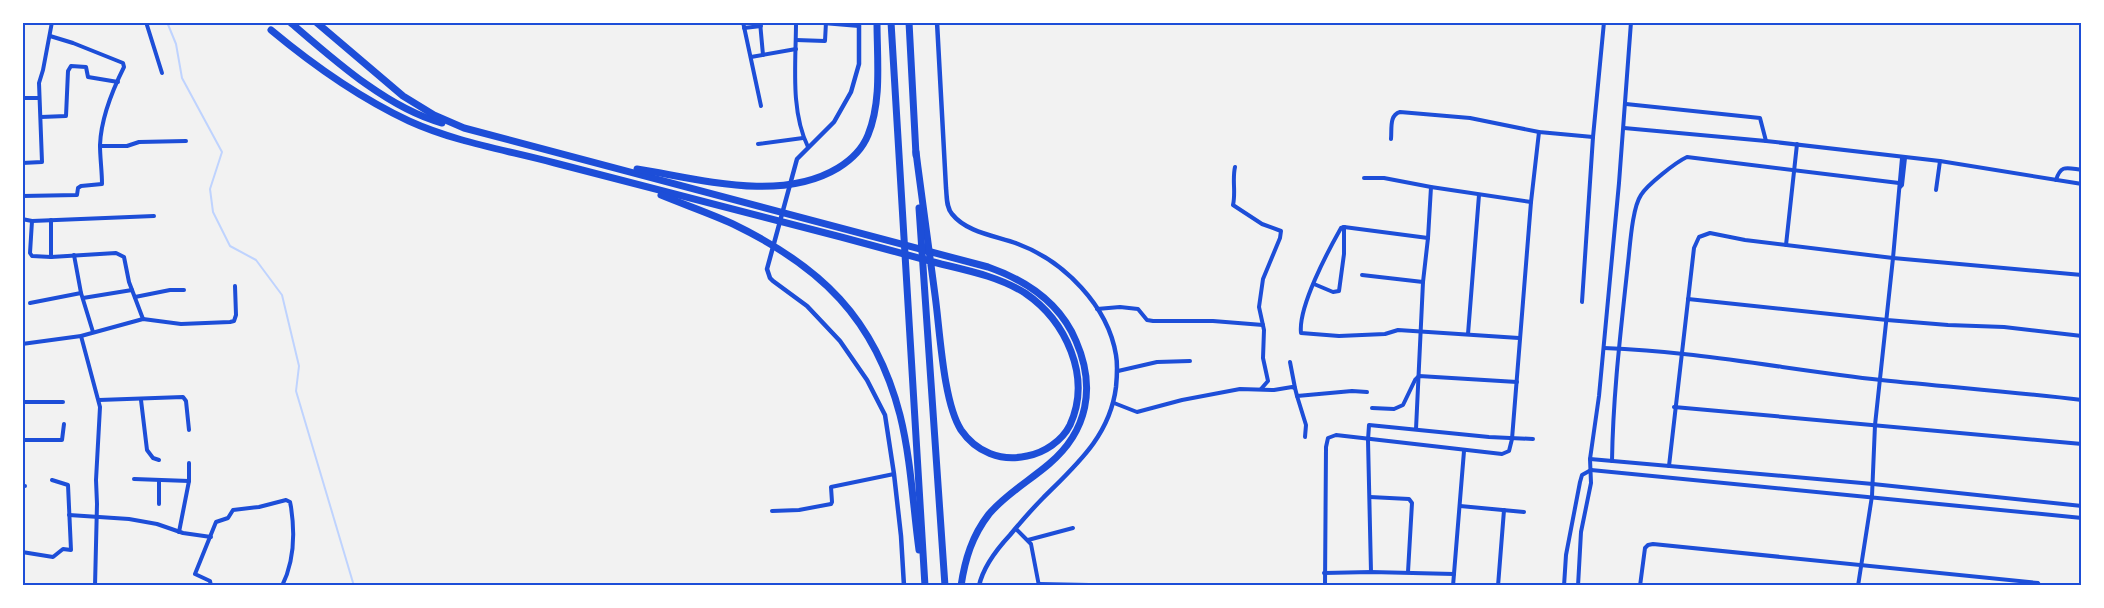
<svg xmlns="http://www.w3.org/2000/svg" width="2104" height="608" font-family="Signika,sans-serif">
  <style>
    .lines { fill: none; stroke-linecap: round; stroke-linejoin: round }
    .stream { stroke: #bfd3fe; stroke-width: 2 }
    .minor { stroke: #1d4ed8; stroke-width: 4 }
    .tertiary { stroke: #1d4ed8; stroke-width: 4.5 }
    .motorway { stroke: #1d4ed8; stroke-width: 7 }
    .neatline { fill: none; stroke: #1d4ed8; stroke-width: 2 }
  </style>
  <rect width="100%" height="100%" fill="#f2f2f2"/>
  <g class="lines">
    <path class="stream" d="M167,22L176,44L182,78L222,152L210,189L213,212L230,246L256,260L282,295L299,366L296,391L354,586"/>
    <g class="minor">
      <path d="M146,22L162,73"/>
      <path d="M743,22L761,106"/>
      <path d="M760,22L763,55"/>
      <path d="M796,22C796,63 790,110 808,147"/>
      <path d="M811,22L859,26"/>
      <path d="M744,28L761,26"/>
      <path d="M796,40L825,41L826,22"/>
      <path d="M751,57L796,49"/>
      <path d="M22,98H38"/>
      <path d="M1626,104L1760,118L1766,141"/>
      <path d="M41,117L66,116L68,71L71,66L86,67L88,77L118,82"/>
      <path d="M1624,128L1766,141L1940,161L2082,184"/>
      <path d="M1391,139C1392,129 1389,115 1400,112L1470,118L1539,132L1593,137"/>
      <path d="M758,144L803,138"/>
      <path d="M100,146H127L139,142L186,141"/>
      <path d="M22,163L42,162L39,83L43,70L52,22"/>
      <path d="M1235,167C1232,180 1236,192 1233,205L1262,224L1281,231L1280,238L1263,279L1259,307L1264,330L1263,358L1268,381L1261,389"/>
      <path d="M1364,178H1384L1431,187L1531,202"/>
      <path d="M2056,180C2061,164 2067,168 2082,170"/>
      <path d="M1900,187L1902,185L1905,158"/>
      <path d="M1936,190L1940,161"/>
      <path d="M22,196L77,195L78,188L81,186L102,184C102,171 100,158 100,145C101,118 112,91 124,67L123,63L73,43L50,36"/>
      <path d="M22,219L32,221L30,253L32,256L51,257L116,253L124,257L129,282L143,319"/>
      <path d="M32,221L154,216"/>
      <path d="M1344,227L1341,228C1328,251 1298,307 1301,333L1339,336L1385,334L1398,330L1519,338"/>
      <path d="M1344,227L1428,238"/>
      <path d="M1786,245L1797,144"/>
      <path d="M74,255L81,293L93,332"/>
      <path d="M51,257V220"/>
      <path d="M1362,275L1423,282"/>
      <path d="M1314,284L1333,292L1339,291L1344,254V227"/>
      <path d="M135,297L170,290H184"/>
      <path d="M83,298L132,290"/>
      <path d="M1688,299L1887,320L1948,325L2004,327L2082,336"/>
      <path d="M1582,302L1593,137L1604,22"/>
      <path d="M30,303L81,293"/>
      <path d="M1097,309L1120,307L1138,309L1147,320L1153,321H1213L1263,325"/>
      <path d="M1468,334L1479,195"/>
      <path d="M81,336L100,407L96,480L97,504L95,586"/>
      <path d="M22,344L81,336L143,319L181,324L230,322L234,321L236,315L235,286"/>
      <path d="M1604,348C1697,351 1789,370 1881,380C1948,387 2015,392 2082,400"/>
      <path d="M1290,362L1295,388"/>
      <path d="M1118,371L1157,362L1190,361"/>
      <path d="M1297,396L1306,425L1305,437"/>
      <path d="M99,400L183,397L186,401L189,430"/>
      <path d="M141,400L147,450L153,458L159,460"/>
      <path d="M22,402H63"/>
      <path d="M1114,403L1137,412L1182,400L1240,389L1274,390L1292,387L1295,388L1297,396L1352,391L1367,392"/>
      <path d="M1674,407L2082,444"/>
      <path d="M1372,408L1394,409L1403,405L1415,380L1419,376L1517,382"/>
      <path d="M1416,429L1423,282L1428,238L1431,187"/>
      <path d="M22,440H62L64,424"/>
      <path d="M1590,459L1873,484L2082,506"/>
      <path d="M1612,461C1613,394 1621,329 1628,263C1630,247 1632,208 1641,195C1647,185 1676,162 1687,157L1899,183"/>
      <path d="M1669,466L1694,248L1699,237L1710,233L1745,240L1893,258L2082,275"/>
      <path d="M1591,470L2082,518"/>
      <path d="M134,479L189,481"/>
      <path d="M159,481V504"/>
      <path d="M22,486H25"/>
      <path d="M1370,497L1409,499L1412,503L1408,572"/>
      <path d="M1460,506L1524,512"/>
      <path d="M772,511L799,510L831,504L832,502L831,487L894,474"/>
      <path d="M69,515L129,519L157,524L183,533L211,537"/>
      <path d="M1016,529L1031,544L1039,586"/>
      <path d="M179,532L189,481V463"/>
      <path d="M1028,540L1073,528"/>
      <path d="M22,552L53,557L63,549L71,550L68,485L52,480"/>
      <path d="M1371,572L1368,440L1369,425L1489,437L1533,439"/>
      <path d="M1324,573L1371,572L1454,574"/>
      <path d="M1039,584L1089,585"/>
      <path d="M211,586L210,581L195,574L216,522L228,518L233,510L259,507L286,500L290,502L291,507C295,533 294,562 282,586"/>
      <path d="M1325,586L1326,447L1328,438L1336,435L1502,454L1509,451L1512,439L1531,202L1539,132"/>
      <path d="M1453,586L1464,451"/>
      <path d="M1498,586L1504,510"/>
      <path d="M1564,586L1566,555L1580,482L1582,475L1591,470"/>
      <path d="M1578,586L1581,532L1591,483L1590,459L1599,396L1619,183L1631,22"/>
      <path d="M1640,586L1645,548L1648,545L1653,544L2038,583L2040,586"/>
      <path d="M1858,586L1872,496L1875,425L1893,258L1902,158"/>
    </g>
    <g class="tertiary">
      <path d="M859,22V64L851,92L834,122L797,159L767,269L770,278L773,281L807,306L840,341L867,380L885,415L894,474L901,536L904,586"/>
      <path d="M937,22L946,188C947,197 946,207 952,214C967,233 997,236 1018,244C1064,261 1108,306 1116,355C1118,366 1117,376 1116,387C1110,436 1076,465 1043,498C1031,510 1020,523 1010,535C997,549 983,567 979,586"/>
    </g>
    <g class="motorway">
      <path d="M290,22C333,59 387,108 442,123"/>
      <path d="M316,22L403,96L434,115L464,128L988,267C1025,280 1060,303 1076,341C1096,387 1088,431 1049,464C1029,481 1006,494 989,514C972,536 965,559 961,586"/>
      <path d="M891,22L925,586"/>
      <path d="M909,22L916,155"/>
      <path d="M271,30C313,65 360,98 409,121C455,142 506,150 555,163C650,187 745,213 841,237C874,246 908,255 941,264C970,271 999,277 1025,293C1066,321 1092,377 1070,425C1062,441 1044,453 1027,456C1001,462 976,452 961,430C943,402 940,330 935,295C929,248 922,200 916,152"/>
      <path d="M637,169C700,179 780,203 838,168C851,160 862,150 868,135C882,101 877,59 877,22"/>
      <path d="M661,195C685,205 709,213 733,224C820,266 875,318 900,415C911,459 913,506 919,550"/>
      <path d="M919,208L945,586"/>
    </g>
  </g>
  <rect width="2104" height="608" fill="none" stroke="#ffffff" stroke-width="48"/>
  <rect x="24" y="24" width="2056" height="560" class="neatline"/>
</svg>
